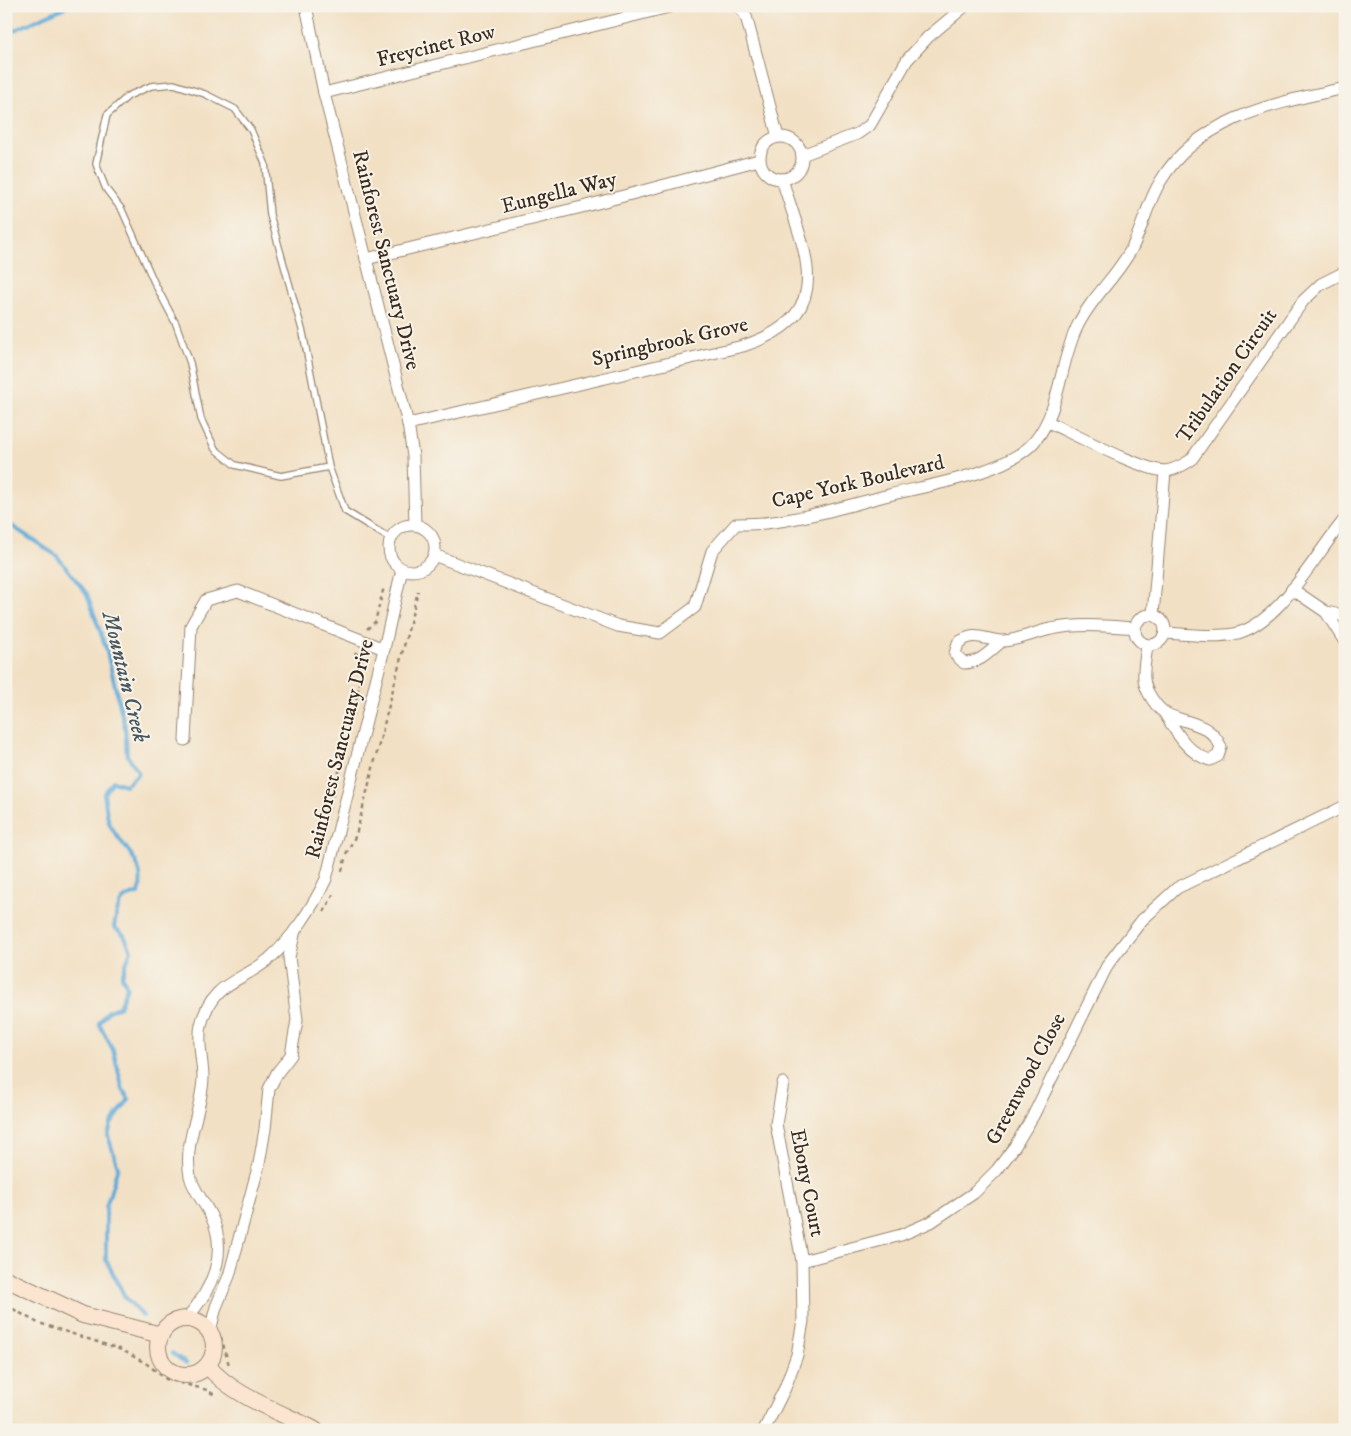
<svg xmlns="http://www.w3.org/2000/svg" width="1351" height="1436" font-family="'IM FELL DW Pica',serif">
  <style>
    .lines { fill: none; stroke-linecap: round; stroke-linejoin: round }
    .stream { stroke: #60abd9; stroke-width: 4 }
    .lane-casing { stroke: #968571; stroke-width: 8 }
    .street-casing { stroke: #968571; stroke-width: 13 }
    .secondary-casing { stroke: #968571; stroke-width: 18 }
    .path { stroke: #968571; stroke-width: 2.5; stroke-dasharray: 4 4; stroke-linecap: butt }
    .lane { stroke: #fff; stroke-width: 5.5 }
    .street { stroke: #fff; stroke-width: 11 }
    .secondary { stroke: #fce5d0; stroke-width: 16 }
    .labels { text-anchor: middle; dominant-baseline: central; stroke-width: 4; stroke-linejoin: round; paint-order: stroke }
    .street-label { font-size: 21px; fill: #3b2a1e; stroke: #f7f3e8 }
    .water-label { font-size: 22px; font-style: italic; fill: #48575f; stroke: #f7f3e8 }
  </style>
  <rect width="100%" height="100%" fill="#f7f3e8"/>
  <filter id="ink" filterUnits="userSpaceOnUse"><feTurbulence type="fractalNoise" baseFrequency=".02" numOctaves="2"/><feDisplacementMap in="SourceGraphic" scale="10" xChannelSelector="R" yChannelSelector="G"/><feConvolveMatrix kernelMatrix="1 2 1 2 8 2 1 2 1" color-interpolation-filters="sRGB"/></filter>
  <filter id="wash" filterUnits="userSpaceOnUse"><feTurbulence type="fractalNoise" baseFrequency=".0096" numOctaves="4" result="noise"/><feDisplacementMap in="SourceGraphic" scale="20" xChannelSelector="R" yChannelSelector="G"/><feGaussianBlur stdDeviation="1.12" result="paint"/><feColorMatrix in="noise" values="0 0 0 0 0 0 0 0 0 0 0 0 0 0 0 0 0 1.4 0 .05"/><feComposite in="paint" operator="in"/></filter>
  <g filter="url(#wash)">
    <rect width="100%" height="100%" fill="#f2e0c4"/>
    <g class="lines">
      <g class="stream">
        <path d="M6,34L68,6"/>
        <path d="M6,522L57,556L87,594L106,648L125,728L127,755L139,773L126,785L113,781L104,794C106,803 106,816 110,825C124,851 147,860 139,894C118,894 117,911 114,927L124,935L131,950L122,976L127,987L119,1007L108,1011L99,1023L113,1050L123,1090L129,1099L111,1124L108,1136L118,1167L106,1207V1260L125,1297L143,1316"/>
        <path d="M172,1353L186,1363"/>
        <path d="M258,1424L264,1430"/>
      </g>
    </g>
  </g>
  <g filter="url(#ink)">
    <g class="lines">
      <defs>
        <path id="lane" d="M329,467L281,476L235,465L215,449L201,419L190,363L176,324L154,282L122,210L106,189L96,164L107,115L128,96L151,86L174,84L205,94L235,109L251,130L265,163L270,215L303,333L329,467L345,511L391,539"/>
        <g id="street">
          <path d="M306,6L324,93L408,424L413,456L415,525"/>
          <path d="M739,6L746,16L778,137"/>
          <path d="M324,93L673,6"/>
          <circle cx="781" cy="158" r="21"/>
          <path d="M802,155L857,134L870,125L907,60L928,37L965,6"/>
          <path d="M366,259L586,206L759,160"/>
          <path d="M1048,422C1072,433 1143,471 1166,471C1175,470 1183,465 1191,460L1303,301L1321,284L1345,272"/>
          <path d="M408,424L743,346C841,314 804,253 782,179"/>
          <circle cx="412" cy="548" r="23"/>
          <path d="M434,555L618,626L660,633L695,607L712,551L736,524C748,524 760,524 773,522C812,517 850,505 889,495C929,485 1007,473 1034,442C1061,410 1059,364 1077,327C1091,297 1118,276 1133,246C1143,225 1148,202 1160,182C1198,117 1277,103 1345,88"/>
          <path d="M1292,589L1326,612L1345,616"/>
          <path d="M1326,612L1345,642"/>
          <path d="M1153,615L1165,471"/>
          <circle cx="1150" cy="630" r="15"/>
          <path d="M1165,633C1187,634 1212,638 1234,634C1280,624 1315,554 1345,519"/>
          <path d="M1002,641C990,651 981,663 964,663L955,654L958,643C976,630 983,640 1002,641C1017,641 1035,632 1051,629C1079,623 1107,626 1135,628"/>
          <path d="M1147,645C1146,656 1143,668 1144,679C1145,691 1157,709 1167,714C1187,724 1210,722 1221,747L1218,756L1210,760C1188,754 1176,732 1165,714"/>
          <path d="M185,740L191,626L206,600L238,591L384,649"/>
          <path d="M802,1261L901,1235L931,1222L974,1193L997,1170L1015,1146L1033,1116L1108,964L1142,920L1177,888L1345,806"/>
          <path d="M186,1319C212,1290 229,1253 211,1216C205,1203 193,1190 190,1176C183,1142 202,1111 203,1078C203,1061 197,1043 201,1025C212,981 240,983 269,959C292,939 313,907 326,879L384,649L402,569"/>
          <path d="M210,1331L216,1307L229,1276L259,1164L265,1129L269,1089L277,1073L291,1055L297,1020L289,957L295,930"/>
          <path d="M764,1430L785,1388L797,1355L803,1321L802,1261L776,1124L783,1083"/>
        </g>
        <g id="secondary">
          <path d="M6,1279L83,1315L161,1335"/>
          <circle cx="186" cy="1347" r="28"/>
          <path d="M208,1366C231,1395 282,1413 315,1430"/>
        </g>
      </defs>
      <use href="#lane" class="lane-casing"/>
      <use href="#street" class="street-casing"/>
      <use href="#secondary" class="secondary-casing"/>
      <g class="path">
        <path d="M367,629L375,622L384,587"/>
        <path d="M353,716L362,671L361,657L353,651L354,649"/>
        <path d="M321,843L322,834L345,750"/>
        <path d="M346,854L356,835L418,591"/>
        <path d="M342,871L345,859"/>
        <path d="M324,912L334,893"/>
        <path d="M6,1305L36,1322L122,1350L147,1364L166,1379L207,1390L216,1396"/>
        <path d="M221,1337L229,1365"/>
      </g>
      <use href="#lane" class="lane"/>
      <use href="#street" class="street"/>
      <use href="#secondary" class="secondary"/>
    </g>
  </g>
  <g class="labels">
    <g class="street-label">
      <text transform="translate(436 46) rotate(-14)">Freycinet Row</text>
      <text transform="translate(559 193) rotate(-14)">Eungella Way</text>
      <text transform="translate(386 260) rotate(76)">Rainforest Sanctuary Drive</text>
      <text transform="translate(670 342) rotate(-13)">Springbrook Grove</text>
      <text transform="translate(1227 376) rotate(-55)">Tribulation Circuit</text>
      <text transform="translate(858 482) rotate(-13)">Cape York Boulevard</text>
      <text transform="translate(340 749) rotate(-76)">Rainforest Sanctuary Drive</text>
      <text transform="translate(1026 1079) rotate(-62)">Greenwood Close</text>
      <text transform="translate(807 1183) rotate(79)">Ebony Court</text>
    </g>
    <g class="water-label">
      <text transform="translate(125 677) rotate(76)">Mountain Creek</text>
    </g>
  </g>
  <rect width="1351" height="1436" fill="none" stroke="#f7f3e8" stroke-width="25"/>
</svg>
